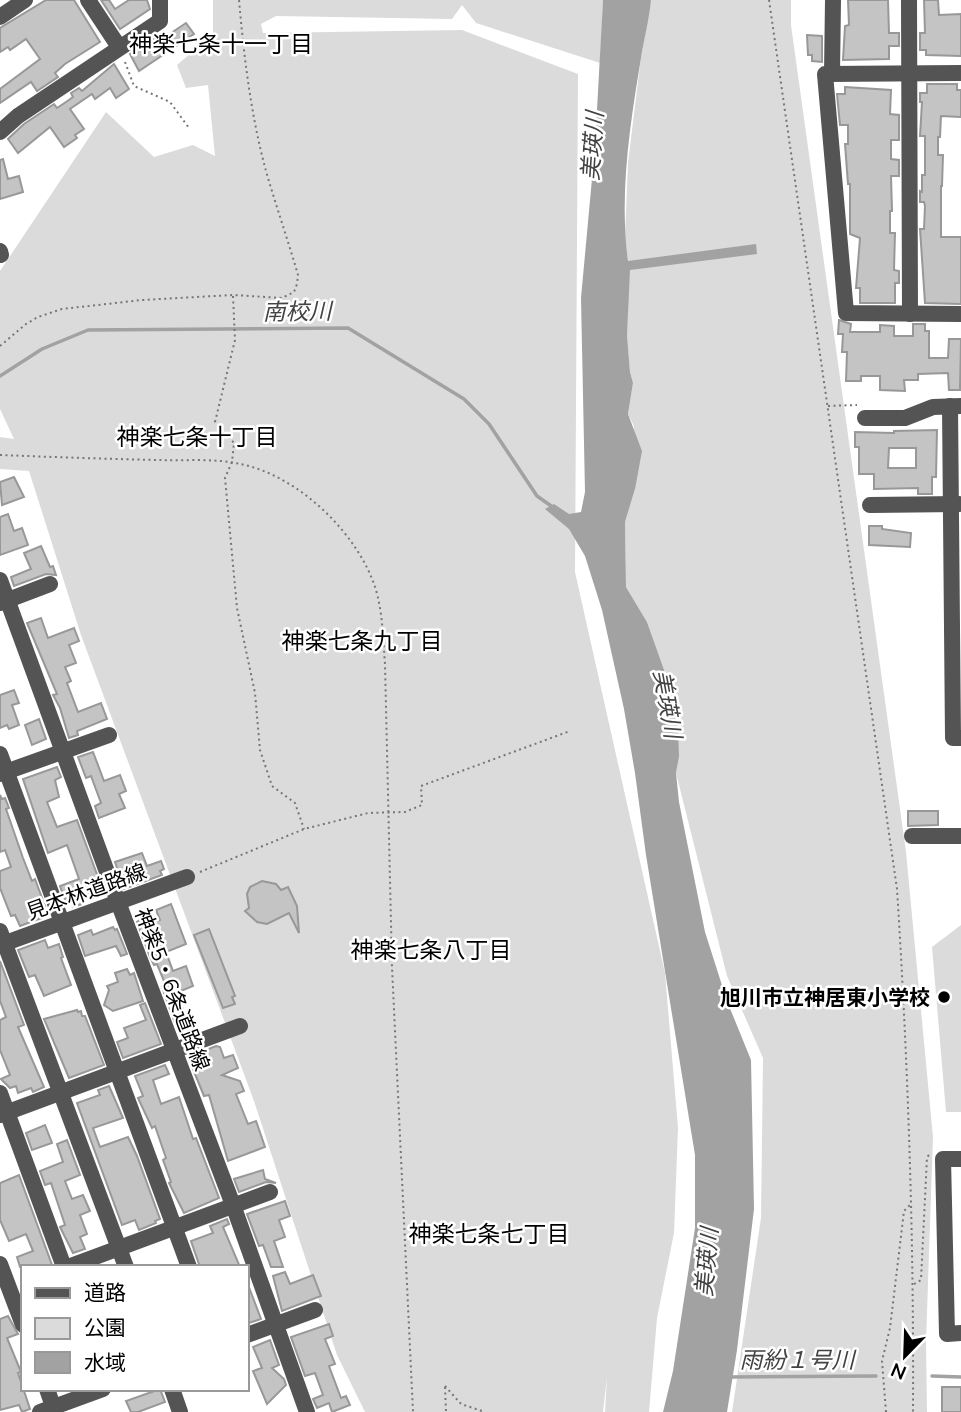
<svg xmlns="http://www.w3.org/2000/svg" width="961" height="1412" font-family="Mulish,'Noto Sans JP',sans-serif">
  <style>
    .green { fill: #dbdbdb }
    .water { fill: #a2a2a2 }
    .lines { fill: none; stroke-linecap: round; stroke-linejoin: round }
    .stream { stroke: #a2a2a2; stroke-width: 3.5 }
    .building { fill: #c4c4c4; stroke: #989898; stroke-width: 2; fill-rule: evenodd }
    .path { stroke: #767676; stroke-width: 2; stroke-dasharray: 2 3.5; stroke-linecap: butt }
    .minor { stroke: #545454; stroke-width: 16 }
    .poi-dot { fill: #000; stroke: #fff; stroke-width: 2.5 }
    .labels { text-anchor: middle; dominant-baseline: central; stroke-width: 5; stroke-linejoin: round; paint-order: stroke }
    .street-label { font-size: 21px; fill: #000; stroke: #fff }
    .poi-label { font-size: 21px; font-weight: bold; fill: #000; stroke: #fff; text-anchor: end }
    .neighbourhood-label { font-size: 23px; fill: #000; stroke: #fff }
    .water-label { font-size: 23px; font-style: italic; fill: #434343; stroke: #fff }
  </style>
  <rect width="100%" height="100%" fill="#fff"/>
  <g class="green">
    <path d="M213,0H603L600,63L476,23L462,5L452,19L276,16L261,24L263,33L462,30L578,74L575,572L665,973L678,1128L674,1233L657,1318L649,1412H605L607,1377L603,1412H365L337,1355L254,1101L81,635L29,471L0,469V437L14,439L0,409V271L106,112L154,157L193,145L215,156L208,85L186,88L177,65L213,34Z"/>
    <path d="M651,0H791V25L906,852L933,1137L926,1342L927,1412H732L761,1218L763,1058L727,976L676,773L679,757L678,709L647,622L626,587L625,522L635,489L634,426L628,414L633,383L630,372L627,335L628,262L625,236L628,163L641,57Z"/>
    <path d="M961,925V1112H946L932,947Z"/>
  </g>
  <path class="water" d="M603,0H651C649,20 644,39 641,58C630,124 619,195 628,261L756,244L757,254L630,270L627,335L630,372L633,383L628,414L642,451L635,489L625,522L626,587L647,622L678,709L679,757L676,773L679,802L705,932L727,1001L751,1060L754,1209L737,1350L727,1412H663L673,1371L695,1228V1155L646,855L635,773L624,709L602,610L585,556L569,529L545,509L554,504L569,514L581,512L585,492L581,298L595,146Z"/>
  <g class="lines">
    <g class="stream">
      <path d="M0,376L42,349L88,330L348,328L464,399L489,424L537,496L554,508"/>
      <path d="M932,1376L961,1377"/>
      <path d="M728,1377L876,1376"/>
    </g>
  </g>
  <g class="building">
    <path d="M46,0H74L100,42L65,64L55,73L58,77L37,91L31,82L0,103V89L40,59L26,39L10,50L8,47L0,52V28Z"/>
    <path d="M101,0H109L115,9L129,0H147L150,9L120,29Z"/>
    <path d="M848,0H888L889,33H899V46H889V59L843,60L845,26L849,25Z"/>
    <path d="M924,0H938L939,15L961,14V56L926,55V50H920V33H925Z"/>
    <path d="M186,23L194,34L139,71L130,54L165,32L168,35Z"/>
    <path d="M807,35L822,36V62L812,61V55H808Z"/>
    <path d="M114,64L129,89L116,98L110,88L95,99L92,94L70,109L84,129L75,135L77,138L64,147L50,127L18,153L8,139L24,124L54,104L57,108L66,102L73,97L71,93L79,88L82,91Z"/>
    <path d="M927,84H957V90H961V117L941,116L940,137H938V155H943L942,186H941V237H961V304L925,303L920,229H924L925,206L924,202H920V191L922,192V175H925V136H920L922,102H920V93H927Z"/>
    <path d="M845,87L891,90L890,114L899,115V140H891V159L899,160V176H891L892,211H890V233H895L894,270L899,271V283H895V303H860V288H856L860,238L850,234V184H848L845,144H848V125H840L837,94H845Z"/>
    <path d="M3,159L8,179L19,176L23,192L0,199V160Z"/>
    <path d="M839,320L851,324L850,332H880V325L894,326V336H913V324H925V331H929V358H948L949,339H961L960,390H949L948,373L918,374V380H904L905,391L880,390V376H861V381H846L847,352H842L843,334H838Z"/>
    <path d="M937,430L936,477H932V494H918V488L874,489V474H859V447H855V432L894,433V431ZM889,448H916V468H888Z"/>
    <path d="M14,477L24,497L2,505L0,482Z"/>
    <path d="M8,514L14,531L22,528L28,545L0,555V517Z"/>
    <path d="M869,526H882V529L911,533L910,547L869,545Z"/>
    <path d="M41,546L50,567L53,566L56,575L46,574L14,586L11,577L31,569L24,553Z"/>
    <path d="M41,618L48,638L74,628L79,641L69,645L76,663L65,667L71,681L67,683L78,712L101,703L107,719L77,731L78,735L69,738L60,708L53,695L57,694L27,623Z"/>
    <path d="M14,690L19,703L12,705L19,725L9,729L7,725L0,728V695Z"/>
    <path d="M39,719L46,739L32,745L25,725Z"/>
    <path d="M93,752L104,781L120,775L126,791L119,794L125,808L99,818L95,806L101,803L91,776L86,778L78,757Z"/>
    <path d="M57,767L61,777L55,780L59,797L47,802L57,827L77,820L102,888L80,897L82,904L73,907L71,900L66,902L60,886L79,879L67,845L48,853L23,779Z"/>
    <path d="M0,795L2,799L5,798L9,808L6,809L23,858L32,881L35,879L45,906L38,908L42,918L20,926L15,915L11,916L0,888V871L11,867L5,850L0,852Z"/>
    <path d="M908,811H938V825L908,826Z"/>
    <path d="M142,853L147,866L161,861L164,869L160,871L162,875L124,889L115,862Z"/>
    <path d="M262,881L276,884L281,890L288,887L297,906L299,933L289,913L267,924L257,922L245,911L249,908L247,894L250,887Z"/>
    <path d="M171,904L186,944L166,952L173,971L186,966L193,986L176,993L188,1021L176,1026L162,987L166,986L157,964L154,965L150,957L137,922L140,920L142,927L160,920L156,910Z"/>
    <path d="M113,927L115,930L117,929L127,954L121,956L116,946L85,956L78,935L91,930L93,935Z"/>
    <path d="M209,929L235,996L232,997L235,1004L223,1008L194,935Z"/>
    <path d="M45,940L48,948L59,944L63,957L61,958L71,985L44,996L35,975L29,977L18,950Z"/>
    <path d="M0,961L24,1025L18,1027L44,1087L33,1092L31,1088L18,1093L16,1086L10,1088L1,1079L10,1075L0,1050V1020L6,1017L0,1001Z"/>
    <path d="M127,969L130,975L134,973L143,1001L113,1011L104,1005L109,990L107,986L118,982L115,973Z"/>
    <path d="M145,1003L161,1044L123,1058L117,1042L128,1038L124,1028L146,1020L140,1005Z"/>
    <path d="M77,1010L78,1012L81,1011L82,1016H85L104,1065L69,1078L44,1019Z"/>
    <path d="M216,1046L220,1047L224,1058L233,1055L238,1068L222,1075L240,1081L244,1091L236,1094L248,1124L256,1121L265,1147L228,1161L209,1095L204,1096L188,1057Z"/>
    <path d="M165,1065L169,1074L153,1080L161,1104L179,1097L193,1139L196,1138L219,1198L184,1213L169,1183L171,1182L163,1160L166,1158L155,1126L152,1128L138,1098L143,1096L135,1076Z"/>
    <path d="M109,1086L123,1118L93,1128L100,1147L128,1137L137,1156L160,1219L155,1221L156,1223L139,1230L135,1220L122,1225L77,1103L100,1095L98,1090Z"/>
    <path d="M45,1125L52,1143L32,1150L26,1133Z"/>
    <path d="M67,1140L80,1175L65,1181L72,1199L83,1195L90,1211L80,1215L87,1234L80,1237L85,1249L73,1253L60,1227L65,1225L51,1183L45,1185L40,1171L63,1162L57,1144Z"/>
    <path d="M263,1170L265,1179L276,1183L266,1182L239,1192L234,1179Z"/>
    <path d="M19,1175L52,1265L47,1267H20L17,1257L33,1251L26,1234L9,1241L0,1220V1183Z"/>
    <path d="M285,1201L290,1216L279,1220L285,1237L274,1241L283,1267H271L263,1245L259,1246L247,1214Z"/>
    <path d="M227,1219L229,1224L223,1227L240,1267H200L191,1241L213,1233L210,1226Z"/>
    <path d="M285,1272L290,1284L313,1275L321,1296L282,1311L273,1276Z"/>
    <path d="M247,1282L261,1319L249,1323L247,1316Z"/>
    <path d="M8,1316L18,1334L7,1338L21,1372L18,1373L30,1409L22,1412L19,1405L0,1410V1319Z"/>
    <path d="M329,1324L333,1336L325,1339L335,1364L329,1366L341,1398L346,1396L350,1405L332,1412L329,1403L317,1408L313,1399L323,1395L315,1373L305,1376L291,1337Z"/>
    <path d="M270,1340L279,1365L272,1368L284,1379L286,1385L267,1404L253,1371L262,1368L253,1347Z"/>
    <rect x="942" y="1387" width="19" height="25"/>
    <path d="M160,1389L165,1402L138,1412H131L126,1401Z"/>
  </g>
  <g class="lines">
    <g class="path">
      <path d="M769,0L897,889C908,1063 914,1237 913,1412"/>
      <path d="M125,62L134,86L170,102L189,128"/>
      <path d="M233,296L235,340L215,422L234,443L232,462L225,478L237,608L255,693L260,750L272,786L295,803L304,829"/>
      <path d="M0,346L26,324L38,317L62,309L142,300L233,295L282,298L294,292L297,284L298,275C288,240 276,206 266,171C251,116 244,57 239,0"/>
      <path d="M828,406L857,405"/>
      <path d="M0,455C53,457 107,459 160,460C186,461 215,458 240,464C298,475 359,534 376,590C383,615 383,639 385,664L392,967L413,1412"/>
      <path d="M200,872L304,829L368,813L405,812L422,805L421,786L570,731"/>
      <path d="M914,1284L921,1280L927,1157L929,1155"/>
      <path d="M445,1386L461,1404L485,1412"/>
      <path d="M445,1387L446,1412"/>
      <path d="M886,1412L882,1361L890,1328L904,1211L911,1204"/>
    </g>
    <g class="minor">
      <path d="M88,0L119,47"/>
      <path d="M909,0L910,314"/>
      <path d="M0,17L25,0"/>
      <path d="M961,73L825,74L846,313L961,314"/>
      <path d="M832,74L833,0"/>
      <path d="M0,132L18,116L160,21V0"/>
      <path d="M0,251L1,255"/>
      <path d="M950,406L953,738H961"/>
      <path d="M865,418H905L933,407L961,406"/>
      <path d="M870,505L959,504"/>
      <path d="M0,580L118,902L233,1205L307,1412"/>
      <path d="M0,603L50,584"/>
      <path d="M0,754L189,1267"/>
      <path d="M0,774L109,735"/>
      <path d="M912,836H961"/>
      <path d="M0,931L126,1267"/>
      <path d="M0,945L187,877"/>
      <path d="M0,1093L64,1267"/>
      <path d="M0,1115L240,1026"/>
      <path d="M961,1159H943L947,1334L961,1333"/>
      <path d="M0,1264L23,1325"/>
      <path d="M68,1267L270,1192"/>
      <path d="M247,1335L315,1310"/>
      <path d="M47,1389L55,1412"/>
      <path d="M172,1389L180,1412"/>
      <path d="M40,1412L103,1389"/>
    </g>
  </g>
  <circle class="poi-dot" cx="944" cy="997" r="7"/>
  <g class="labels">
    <g class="street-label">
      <text transform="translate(86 891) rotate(-20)">見本林道路線</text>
      <text transform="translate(173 989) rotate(69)">神楽5・6条道路線</text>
    </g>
    <g class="poi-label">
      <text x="930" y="997">旭川市立神居東小学校</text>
    </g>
    <g class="neighbourhood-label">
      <text x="221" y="43">神楽七条十一丁目</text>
      <text x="197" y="436">神楽七条十丁目</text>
      <text x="362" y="640">神楽七条九丁目</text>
      <text x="431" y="949">神楽七条八丁目</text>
      <text x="489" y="1233">神楽七条七丁目</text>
    </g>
    <g class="water-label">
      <text transform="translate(592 146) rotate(-86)">美瑛川</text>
      <text transform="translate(297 311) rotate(-1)">南校川</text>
      <text transform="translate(668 704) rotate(80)">美瑛川</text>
      <text transform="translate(706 1262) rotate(-85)">美瑛川</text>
      <text x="797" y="1359">雨紛１号川</text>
    </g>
  </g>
  <rect x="21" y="1265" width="228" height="126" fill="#ffffff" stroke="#999999" stroke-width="2"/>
  <rect x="35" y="1288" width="35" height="10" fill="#545454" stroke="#999999" stroke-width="2"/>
  <text x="84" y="1300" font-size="21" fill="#000000">道路</text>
  <rect x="35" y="1318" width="35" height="21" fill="#dbdbdb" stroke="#999999" stroke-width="2"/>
  <text x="84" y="1335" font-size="21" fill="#000000">公園</text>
  <rect x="35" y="1352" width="35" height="21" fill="#a2a2a2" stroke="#999999" stroke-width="2"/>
  <text x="84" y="1370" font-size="21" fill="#000000">水域</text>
  <g transform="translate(905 1356) rotate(203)" stroke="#ffffff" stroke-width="5" paint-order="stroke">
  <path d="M0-5L12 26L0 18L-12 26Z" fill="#000000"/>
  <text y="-10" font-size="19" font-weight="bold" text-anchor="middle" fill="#000000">N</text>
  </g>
</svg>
